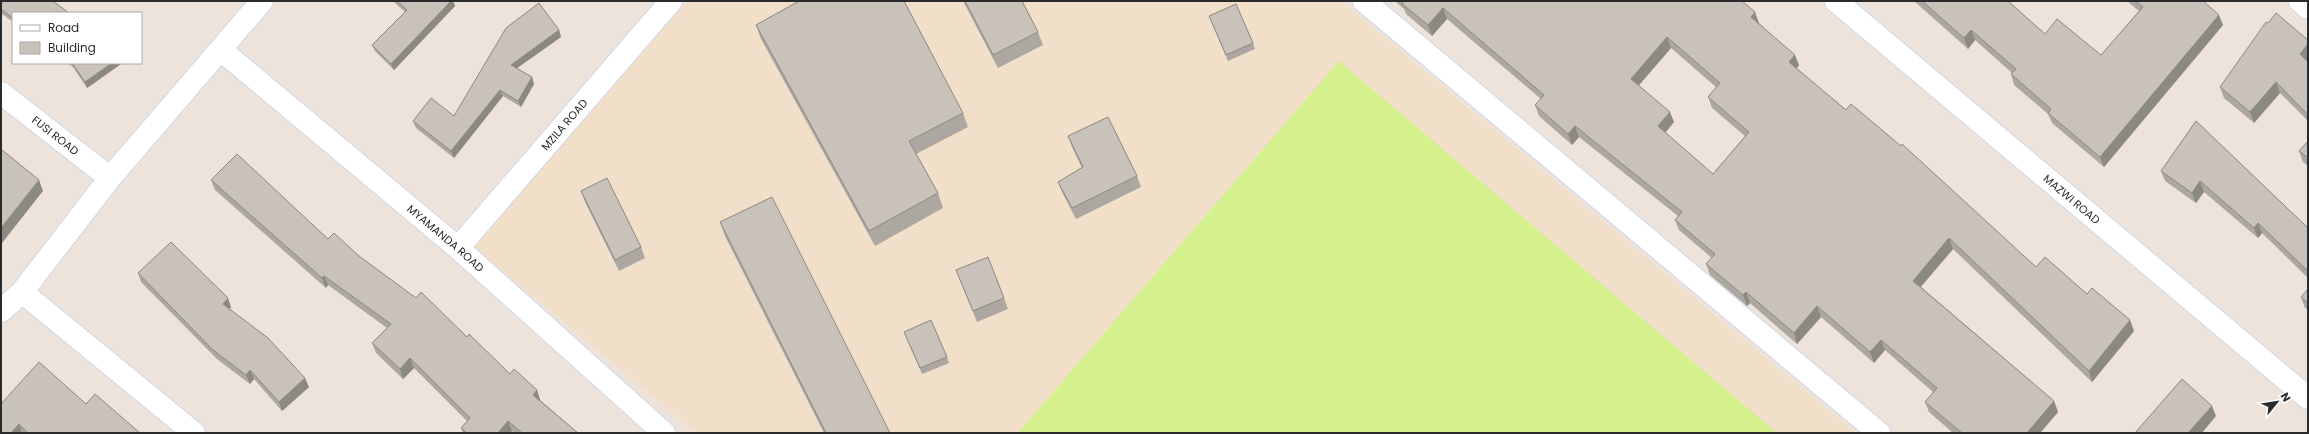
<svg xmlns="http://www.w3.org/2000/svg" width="2309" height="434" font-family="Poppins,sans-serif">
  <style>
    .education { fill: #f1dfc9 }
    .pitch { fill: #d4f18d }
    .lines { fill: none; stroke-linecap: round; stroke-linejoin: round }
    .minor-casing { stroke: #d0d7e5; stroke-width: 24 }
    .minor { stroke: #fff; stroke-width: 22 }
    .wall { fill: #aca7a0; fill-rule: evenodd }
    .shaded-wall { fill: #8c8882 }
    .building { fill: #c8c2ba; stroke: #8c8882; fill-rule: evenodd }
    .labels { text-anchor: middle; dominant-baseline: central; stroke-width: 3.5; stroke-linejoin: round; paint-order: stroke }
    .street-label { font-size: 11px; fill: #2a2a2a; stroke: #fff }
  </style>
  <rect width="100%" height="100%" fill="#eee3db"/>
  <path class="education" d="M687,1H1341L1855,433H697L474,247Z"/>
  <path class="pitch" d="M1339,61L1777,433H1018Z"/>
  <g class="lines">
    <defs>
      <g id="minor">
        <path d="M1364,1L1879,433"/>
        <path id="s1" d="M1836,1L2308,398"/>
        <path d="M2300,1L2308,8"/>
        <path id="s2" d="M221,50L458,248L664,433"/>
        <path id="s3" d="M1,93L110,178"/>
        <path id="s4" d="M458,248L671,1"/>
        <path d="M22,292L194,433"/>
        <path d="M1,311L22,292L110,178L262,1"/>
      </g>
    </defs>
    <use href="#minor" class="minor-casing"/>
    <use href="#minor" class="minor"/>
  </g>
  <g class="wall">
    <path d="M1,1L13,13V22L1,13Z"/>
    <path d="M393,1H453L455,6L394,70L375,51L372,45L405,12Z"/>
    <path d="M963,1H1022L1038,32L1043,45L998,68Z"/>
    <path d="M1395,1H1742L1759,23L1799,65L1797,69L2036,267L2087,294L2134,331L2092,382L1953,249L1921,287L2054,401L2058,412L2040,433H1953L1929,412L1925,402L1933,392L1885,350L1874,363L1821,317L1797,344L1750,303L1747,306L1710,275L1706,264L1712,258L1679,230L1675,220L1678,216L1579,137L1572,145L1539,116L1535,105L1541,99L1447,19L1432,36L1406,14L1404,9ZM1671,48L1716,87L1708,97L1712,108L1745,136L1713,174L1665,132L1674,122L1638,85Z"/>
    <path d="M1914,1H2008L2045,34L2101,55L2139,11L2127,1H2203L2223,25L2104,167L2052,123L2048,114L2014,85L2011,74L2012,73L1975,40L1968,49Z"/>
    <path d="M1209,16L1253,43L1255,49L1228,61Z"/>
    <path d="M2268,23L2308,40V59L2307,61L2308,62V121L2280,93L2254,123L2224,98L2220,87Z"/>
    <path d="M756,25L963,113L968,127L916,154L938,193L943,208L875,246L761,39Z"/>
    <path d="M559,30L561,37L517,68L532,77L534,84L521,107L503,96L454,158L416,128L413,121L454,116Z"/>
    <path d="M67,63H121V64L87,88L73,67Z"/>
    <path d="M2196,121L2308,228V278L2262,233L2258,238L2204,192L2196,203L2165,181L2161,171Z"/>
    <path d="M1068,136L1137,176L1141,187L1076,219L1062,192L1058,182L1082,168L1072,147Z"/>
    <path d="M2308,141V166L2303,162L2299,151Z"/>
    <path d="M211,180L328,239L359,256L467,337L510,374L537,390L540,400L578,433H514L512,431L510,433H463L461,428L467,421L414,368L403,379L376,353L372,343L387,328L328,285L326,288L215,190Z"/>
    <path d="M581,191L641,247L645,258L619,271L585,202Z"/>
    <path d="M720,222L890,433H824L725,236Z"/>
    <path d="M956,270L1004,298L1008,309L977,322Z"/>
    <path d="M138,273L231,307L230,309L309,387L282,411L254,379L250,384L217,359L141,282Z"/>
    <path d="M2308,289V310L2305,308L2301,297Z"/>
    <path d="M904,332L947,357L949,363L922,374Z"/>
    <path d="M1,404H86L140,433H1Z"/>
  </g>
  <g class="shaded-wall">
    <path d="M451,1H453L455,6L394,70L391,64Z"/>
    <path d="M1443,8L1447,19L1432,36L1428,25Z"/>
    <path d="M1755,12L1759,23L1755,28L1751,17Z"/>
    <path d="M2219,15L2223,25L2104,167L2100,157Z"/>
    <path d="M559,30L561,37L513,71L511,65Z"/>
    <path d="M1971,30L1975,40L1968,49L1964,38Z"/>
    <path d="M1667,37L1671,48L1635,90L1631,79Z"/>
    <path d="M2308,44V59L2303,65L2300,54Z"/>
    <path d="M1795,55L1799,65L1793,73L1789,62Z"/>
    <path d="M112,63H121V64L87,88L85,82Z"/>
    <path d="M532,77L534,84L521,107L518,101Z"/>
    <path d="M2276,82L2280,93L2254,123L2250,112Z"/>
    <path d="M500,90L503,96L454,158L451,151Z"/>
    <path d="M1670,112L1674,122L1662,137L1658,126Z"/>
    <path d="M1575,126L1579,137L1572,145L1568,134Z"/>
    <path d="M39,180L43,191L2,243L1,241V228Z"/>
    <path d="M2200,181L2204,192L2196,203L2192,193Z"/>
    <path d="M2258,223L2262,233L2258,238L2254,228Z"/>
    <path d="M1949,238L1953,249L1917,291L1913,281Z"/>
    <path d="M324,276L328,285L326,288L322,278Z"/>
    <path d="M1746,292L1750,303L1747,306L1743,295Z"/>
    <path d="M228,298L231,307L226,313L223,304Z"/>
    <path d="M1817,306L1821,317L1797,344L1794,333Z"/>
    <path d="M2130,320L2134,331L2092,382L2089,371Z"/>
    <path d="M1881,340L1885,350L1874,363L1870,352Z"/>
    <path d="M410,358L414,368L403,379L400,369Z"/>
    <path d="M250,370L254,379L250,384L246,375Z"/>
    <path d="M305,378L309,387L282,411L279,402Z"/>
    <path d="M537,390L540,400L536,404L533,395Z"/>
    <path d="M2054,401L2058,412L2040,433H2027Z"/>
    <path d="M2212,406L2216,416L2202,433H2188Z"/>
    <path d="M508,421L512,431L510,433H498Z"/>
    <path d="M19,424L22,433H11Z"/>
  </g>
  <g class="building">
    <path d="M1,1H53L69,13H13V18L1,9Z"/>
    <path d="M397,1H451L391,64L372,45L407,10Z"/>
    <path d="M799,1H904L963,113L909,141L938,193L869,231L756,25Z"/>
    <path d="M965,1H1022L1038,32L993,55Z"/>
    <path d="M1404,1H1742L1755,12L1751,17L1795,55L1789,62L1846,110L1851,104L1901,146L1902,144L2036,267L2045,257L2087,294L2092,288L2130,320L2089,371L1949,238L1913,281L2054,401L2027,433H1962L1925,402L1937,388L1881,340L1870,352L1817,306L1794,333L1746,292L1743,295L1706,264L1715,254L1675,220L1682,212L1575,126L1568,134L1535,105L1544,95L1443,8L1428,25L1402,4ZM1667,37L1720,83L1708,97L1749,132L1713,174L1658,126L1670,112L1631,79Z"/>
    <path d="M1922,1H2008L2045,34L2057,19L2101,55L2143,7L2135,1H2203L2219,15L2100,157L2048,113L2051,109L2011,74L2016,69L1971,30L1964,38Z"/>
    <path d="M539,3L559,30L511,65L532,77L518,101L500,90L451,151L413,121L431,98L454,116L506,28Z"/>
    <path d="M1236,4L1253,43L1226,55L1209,16Z"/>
    <path d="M2276,13L2308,40V44L2300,54L2308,62V115L2276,82L2250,112L2220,87L2266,22L2268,23Z"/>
    <path d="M72,63H112L85,82Z"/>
    <path d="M1108,117L1137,176L1072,208L1058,182L1083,167L1068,136Z"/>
    <path d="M2196,121L2308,228V271L2258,223L2254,228L2200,181L2192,193L2161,171Z"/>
    <path d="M2308,141V158L2299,151Z"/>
    <path d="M1,149L39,180L1,228Z"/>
    <path d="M237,154L328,239L334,233L359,256L416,298L421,292L467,337L469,334L510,374L514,369L537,390L533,395L578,433H522L508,421L498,433H467L461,428L470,418L410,358L400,369L372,343L391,324L324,276L322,278L211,180Z"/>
    <path d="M607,178L641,247L615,260L581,191Z"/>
    <path d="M772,197L890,433H826L720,222Z"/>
    <path d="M171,242L228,298L223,304L268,338L305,378L279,402L250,370L246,375L213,350L138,273Z"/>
    <path d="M988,257L1004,298L973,311L956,270Z"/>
    <path d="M2308,289V303L2301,297Z"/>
    <path d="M931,320L947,357L920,368L904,332Z"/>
    <path d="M39,362L86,404L95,394L140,433H28L19,424L11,433H1V404Z"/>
    <path d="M2182,379L2212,406L2188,433H2135Z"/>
  </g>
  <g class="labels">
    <g class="street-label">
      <text stroke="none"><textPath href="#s4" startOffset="163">MZILA ROAD</textPath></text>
      <text stroke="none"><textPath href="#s3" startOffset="69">FUSI ROAD</textPath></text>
      <text stroke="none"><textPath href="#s1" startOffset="308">MAZWI ROAD</textPath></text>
      <text stroke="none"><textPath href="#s2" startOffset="293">MYAMANDA ROAD</textPath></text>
    </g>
  </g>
  <rect width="2309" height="434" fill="none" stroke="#2a2a2a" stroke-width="4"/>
  <rect x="12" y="12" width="130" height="52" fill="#ffffff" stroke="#aaaaaa"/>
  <rect x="20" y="25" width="20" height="6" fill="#ffffff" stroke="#aaaaaa"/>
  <text x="48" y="32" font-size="12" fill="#2a2a2a">Road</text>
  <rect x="20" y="42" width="20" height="12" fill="#c8c2ba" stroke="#aaaaaa"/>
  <text x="48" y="52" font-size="12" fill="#2a2a2a">Building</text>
  <g transform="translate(2277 402) rotate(60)" stroke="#ffffff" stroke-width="3" paint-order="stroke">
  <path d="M0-3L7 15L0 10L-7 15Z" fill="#2a2a2a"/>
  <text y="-6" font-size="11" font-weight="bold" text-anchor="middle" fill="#2a2a2a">N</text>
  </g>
</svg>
